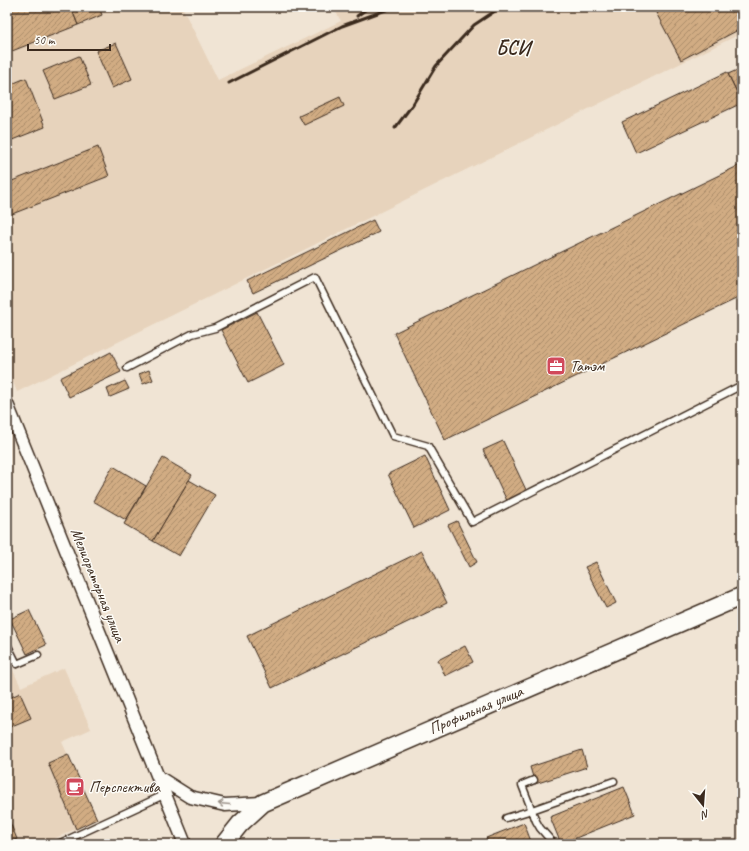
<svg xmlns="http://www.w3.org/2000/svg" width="749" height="851" font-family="Caveat,sans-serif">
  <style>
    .built { fill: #e7d3bc }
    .building { fill: url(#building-hatch); stroke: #3b2a1e }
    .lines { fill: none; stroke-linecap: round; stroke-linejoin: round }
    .lane-casing { stroke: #3b2a1e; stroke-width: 9 }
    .street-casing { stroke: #3b2a1e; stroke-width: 15 }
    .secondary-casing { stroke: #3b2a1e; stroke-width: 20 }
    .lane { stroke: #fdfcf7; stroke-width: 6 }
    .street { stroke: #fdfcf7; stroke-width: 12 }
    .secondary { stroke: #fdfcf7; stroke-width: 17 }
    .rail { stroke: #3b2a1e; stroke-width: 3 }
    .oneway { stroke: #9c938a }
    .labels { text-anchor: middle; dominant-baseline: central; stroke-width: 3; stroke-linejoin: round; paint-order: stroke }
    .poi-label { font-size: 16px; fill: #3b2a1e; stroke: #fdfcf7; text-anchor: start }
    .street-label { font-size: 16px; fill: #3b2a1e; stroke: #fdfcf7 }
    .district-label { font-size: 20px; font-weight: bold; fill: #3b2a1e; stroke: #fdfcf7 }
  </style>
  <defs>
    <pattern id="building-hatch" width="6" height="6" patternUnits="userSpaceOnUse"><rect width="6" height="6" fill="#d1ac83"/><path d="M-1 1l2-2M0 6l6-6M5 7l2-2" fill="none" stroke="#ab8c6b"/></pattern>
  </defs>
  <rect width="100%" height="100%" fill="#f0e4d4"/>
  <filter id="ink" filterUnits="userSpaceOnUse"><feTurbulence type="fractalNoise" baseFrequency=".025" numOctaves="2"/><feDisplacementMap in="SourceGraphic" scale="8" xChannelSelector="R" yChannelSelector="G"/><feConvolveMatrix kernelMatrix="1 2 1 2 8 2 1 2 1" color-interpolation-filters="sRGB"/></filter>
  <g filter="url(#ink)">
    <g class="built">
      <path d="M7,7H182L218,80L341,21L333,7H742V33L17,392L7,367Z"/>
      <path d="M7,658L21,687L64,668L91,729L62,742L97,819L43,844H7Z"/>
    </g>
    <g class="building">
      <path d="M15,7H71L78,25L7,53V10Z"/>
      <path d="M71,7H99L102,15L78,25Z"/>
      <path d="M653,7H742V28L681,60Z"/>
      <path d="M116,43L132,79L112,88L96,51Z"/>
      <path d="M79,56L91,85L55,99L43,71Z"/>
      <path d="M742,68V94L739,96L728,74Z"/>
      <path d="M727,72L742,103L636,153L622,122Z"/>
      <path d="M26,78L45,127L7,142V86Z"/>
      <path d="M340,97L344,106L304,125L299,116Z"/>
      <path d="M98,147L109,176L7,216V183Z"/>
      <path d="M742,164V296L445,440L394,333Z"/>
      <path d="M373,220L379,232L253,293L247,281Z"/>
      <path d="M257,312L284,365L248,383L221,330Z"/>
      <path d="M111,352L121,372L69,397L60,378Z"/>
      <path d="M149,370L153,380L143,384L139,374Z"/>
      <path d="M125,381L129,389L110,397L107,389Z"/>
      <path d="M503,441L528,494L508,503L483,450Z"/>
      <path d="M425,456L450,510L414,528L388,474Z"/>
      <path d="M163,458L192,475L153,541L124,524Z"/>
      <path d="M113,466L146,486L126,520L93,501Z"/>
      <path d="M189,480L215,495L179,556L153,541Z"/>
      <path d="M457,521L477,562L469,567L448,525Z"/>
      <path d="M422,551L447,603L272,688L247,636Z"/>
      <path d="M596,562L616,603L606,608L585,567Z"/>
      <path d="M29,610L46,645L27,654L10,619Z"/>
      <path d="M465,646L473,662L445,676L438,660Z"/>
      <path d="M20,693L31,718L7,728V699Z"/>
      <path d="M582,750L587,767L535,784L530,767Z"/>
      <path d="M68,754L97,819L76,829L48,763Z"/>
      <path d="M624,787L635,814L561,844L550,817Z"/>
      <path d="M9,820L17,839L7,843V821Z"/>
      <path d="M524,823L532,844H489L486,838Z"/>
    </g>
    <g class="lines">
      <defs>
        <g id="lane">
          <path d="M127,368L192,334L215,328L315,277L393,436L428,446L472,522L742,385"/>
          <path d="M7,644L17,664L38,655"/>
          <path d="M534,780L522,785L536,821L540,828L554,844"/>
          <path d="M506,818L532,810L614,781"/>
          <path d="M58,844L166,794"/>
        </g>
        <g id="street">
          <path d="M7,404L185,844"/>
          <path d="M160,778L190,797L225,805L263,803"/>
        </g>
        <path id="secondary" d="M224,844L240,824L263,803L742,596"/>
      </defs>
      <use href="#lane" class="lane-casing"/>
      <use href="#street" class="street-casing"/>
      <use href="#secondary" class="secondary-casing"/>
      <use href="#lane" class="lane"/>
      <use href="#street" class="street"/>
      <use href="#secondary" class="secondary"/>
      <g class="rail">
        <path d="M357,16L369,7"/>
        <path d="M229,83L342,26L394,7"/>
        <path d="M395,128L413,104L436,66L474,25L501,7"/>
      </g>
    </g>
    <defs><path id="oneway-shaft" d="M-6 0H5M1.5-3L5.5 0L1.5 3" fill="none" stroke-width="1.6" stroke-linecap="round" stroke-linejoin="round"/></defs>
    <use class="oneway" href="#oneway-shaft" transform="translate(224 804) rotate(-175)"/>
  </g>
  <defs>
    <symbol id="office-square" viewBox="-11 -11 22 22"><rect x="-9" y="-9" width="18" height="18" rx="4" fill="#d1495b" stroke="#fdfcf7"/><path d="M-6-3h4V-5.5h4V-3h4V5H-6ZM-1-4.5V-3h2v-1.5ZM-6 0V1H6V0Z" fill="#fff"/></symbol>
    <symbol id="cafe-square" viewBox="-11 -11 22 22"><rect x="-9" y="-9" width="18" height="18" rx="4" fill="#d1495b" stroke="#fdfcf7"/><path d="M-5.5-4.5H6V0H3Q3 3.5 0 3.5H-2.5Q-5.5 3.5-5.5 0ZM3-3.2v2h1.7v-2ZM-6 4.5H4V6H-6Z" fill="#fff"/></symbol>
  </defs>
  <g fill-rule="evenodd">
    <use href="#office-square" x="545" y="355" width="22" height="22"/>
    <use href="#cafe-square" x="64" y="776" width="22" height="22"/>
  </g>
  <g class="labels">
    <g class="poi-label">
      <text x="570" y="366">Татэм</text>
      <text x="89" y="787">Перспектива</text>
    </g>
    <g class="street-label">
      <text transform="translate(98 585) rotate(68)">Мелиораторная улица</text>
      <text transform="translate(476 710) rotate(-23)">Профильная улица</text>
    </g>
    <g class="district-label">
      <text x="513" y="47">БСИ</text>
    </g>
  </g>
  <rect width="749" height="851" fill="none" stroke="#fdfcf7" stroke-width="24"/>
  <rect x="12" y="12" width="725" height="827" fill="none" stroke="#3b2a1e" stroke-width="1.5" filter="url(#ink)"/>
  <g transform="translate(703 805) rotate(163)" stroke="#fdfcf7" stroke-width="3" paint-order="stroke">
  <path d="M0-3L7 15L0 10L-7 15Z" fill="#3b2a1e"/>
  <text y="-6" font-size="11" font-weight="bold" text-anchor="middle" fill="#3b2a1e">N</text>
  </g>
  <path d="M28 44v6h82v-6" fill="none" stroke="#3b2a1e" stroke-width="2"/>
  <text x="34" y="44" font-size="12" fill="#3b2a1e" stroke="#fdfcf7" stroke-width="3" paint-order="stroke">50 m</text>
</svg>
